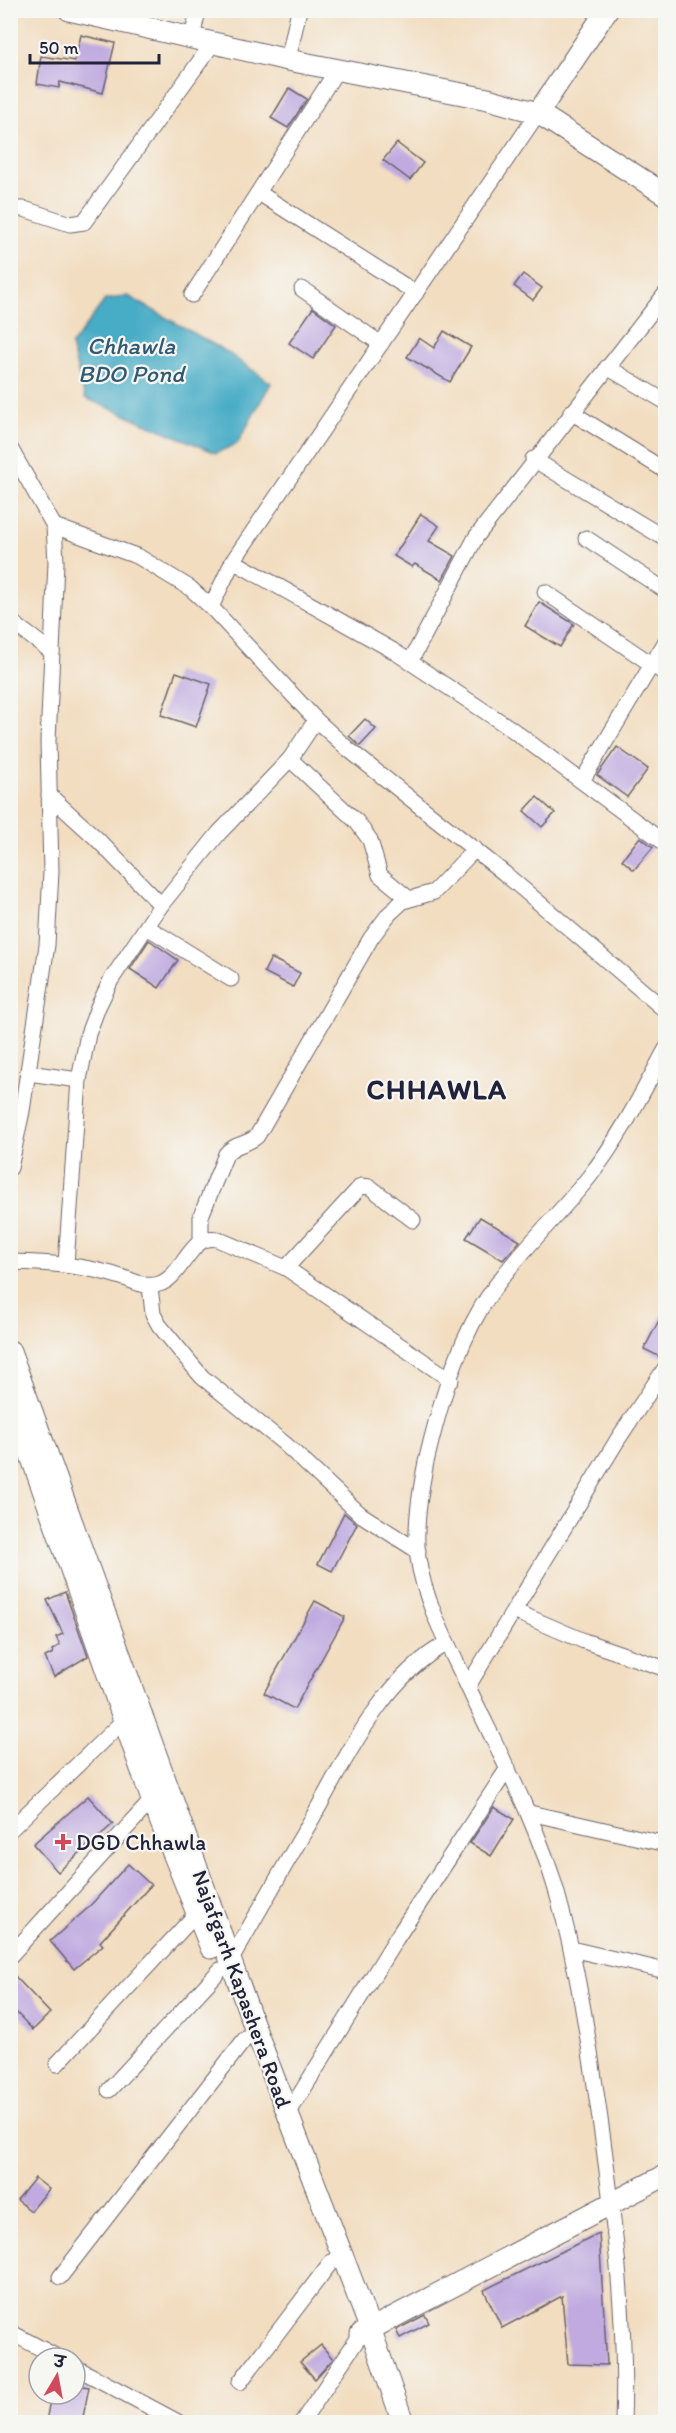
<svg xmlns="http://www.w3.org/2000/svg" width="676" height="2433" font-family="Itim,'Playpen Sans Deva',sans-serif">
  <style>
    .water { fill: #46acc6; stroke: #346780; stroke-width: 1.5 }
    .building { fill: #c0aae0 }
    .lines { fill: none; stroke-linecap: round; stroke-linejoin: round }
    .street-casing { stroke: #6b636a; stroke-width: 17 }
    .secondary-casing { stroke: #6b636a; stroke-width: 23 }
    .street { stroke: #fff; stroke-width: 15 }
    .secondary { stroke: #fff; stroke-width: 21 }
    .poi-dot { fill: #d1495b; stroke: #f6f6f2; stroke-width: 2 }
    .labels { text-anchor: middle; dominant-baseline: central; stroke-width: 4.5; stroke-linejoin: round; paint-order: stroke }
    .poi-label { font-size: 22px; fill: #22223b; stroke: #f6f6f2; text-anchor: start }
    .street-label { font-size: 22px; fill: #22223b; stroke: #f6f6f2 }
    .water-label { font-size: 24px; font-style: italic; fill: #305973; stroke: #f6f6f2 }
    .district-label { font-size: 28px; font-weight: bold; letter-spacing: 1.5px; fill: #22223b; stroke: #f6f6f2 }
  </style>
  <rect width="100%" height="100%" fill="#f6f6f2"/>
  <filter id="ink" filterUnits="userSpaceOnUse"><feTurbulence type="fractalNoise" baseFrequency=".0167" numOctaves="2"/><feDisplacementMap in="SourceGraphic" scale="12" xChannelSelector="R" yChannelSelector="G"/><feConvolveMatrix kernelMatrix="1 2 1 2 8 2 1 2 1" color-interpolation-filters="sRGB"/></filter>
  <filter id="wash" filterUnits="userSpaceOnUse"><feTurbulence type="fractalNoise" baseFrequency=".008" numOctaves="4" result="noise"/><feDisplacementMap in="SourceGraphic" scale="24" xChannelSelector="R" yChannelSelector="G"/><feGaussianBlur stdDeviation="1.35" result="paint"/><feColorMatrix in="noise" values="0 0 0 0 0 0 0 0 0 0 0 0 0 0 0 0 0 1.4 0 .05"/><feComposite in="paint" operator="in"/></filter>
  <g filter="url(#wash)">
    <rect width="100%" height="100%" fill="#f2ddc0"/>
    <path class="water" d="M128,296L225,351L271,383L237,444L216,453L85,398L71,346L105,300Z"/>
    <g id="blocks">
      <g class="building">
        <path d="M81,35L115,43L103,93L60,82L59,88L37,84L41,56L75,61Z"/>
        <path d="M289,88L307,99L288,128L271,118Z"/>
        <path d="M397,143L423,163L410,180L383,160Z"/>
        <path d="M523,274L542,288L533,300L514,286Z"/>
        <path d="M313,308L336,325L313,359L289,343Z"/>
        <path d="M444,331L471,347L450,382L407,357L419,338L434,348Z"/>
        <path d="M421,514L439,526L429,541L455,556L442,580L415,564L412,567L394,556Z"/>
        <path d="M539,602L574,624L560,647L525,626Z"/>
        <path d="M176,672L211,684L196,727L161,715Z"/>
        <path d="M365,719L376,729L360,746L349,736Z"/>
        <path d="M617,747L648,769L627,797L597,775Z"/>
        <path d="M537,797L555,813L542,827L524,811Z"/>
        <path d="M640,837L653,847L634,870L622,860Z"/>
        <path d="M149,940L178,960L159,988L130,969Z"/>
        <path d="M271,958L300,973L293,987L264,972Z"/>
        <path d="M480,1217L520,1241L503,1260L466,1238Z"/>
        <path d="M666,1307V1357L662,1358L644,1349Z"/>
        <path d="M344,1513L357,1524L332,1571L318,1564Z"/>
        <path d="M65,1592L88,1656L54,1677L45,1657L53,1653L52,1650L60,1645L56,1637L63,1634L47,1600Z"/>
        <path d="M315,1601L345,1617L294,1709L264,1693Z"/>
        <path d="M88,1796L113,1824L58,1872L33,1844Z"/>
        <path d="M494,1807L514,1819L491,1856L470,1843Z"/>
        <path d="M128,1864L151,1885L100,1942L103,1945L74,1969L50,1941L88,1908Z"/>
        <path d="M10,1971L50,2013L33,2030L10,2006Z"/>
        <path d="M35,2178L49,2189L31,2211L17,2200Z"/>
        <path d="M599,2233L607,2365L568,2364L562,2296L502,2328L484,2290Z"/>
        <path d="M425,2315L429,2323L400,2338L396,2330Z"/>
        <path d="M321,2345L333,2359L315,2379L300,2362Z"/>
        <path d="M75,2385L89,2387L82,2422H46L51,2394L70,2398L71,2394H75Z"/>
      </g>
    </g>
  </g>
  <g filter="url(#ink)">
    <use href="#blocks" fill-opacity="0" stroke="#6b636a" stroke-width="1.5"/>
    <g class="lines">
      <defs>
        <g id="street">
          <path d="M192,39L198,10"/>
          <path d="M288,60L299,10"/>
          <path d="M259,193L416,293"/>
          <path d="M10,214L17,209H24L70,224L84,222L213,43"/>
          <path d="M302,289L381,344"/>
          <path d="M192,295L337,70"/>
          <path d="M607,367L666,402"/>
          <path d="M571,412L666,471"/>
          <path d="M10,448L54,526L56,562L48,741L51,872L47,945L22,1111L10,1168"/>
          <path d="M533,459L666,539"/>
          <path d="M54,526L139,557L190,588L211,607L316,720L348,749L504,873L666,1011"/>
          <path d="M586,538L666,591"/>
          <path d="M233,561L392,650L510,728L666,844"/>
          <path d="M545,592L666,674"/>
          <path d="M211,607L233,561L538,113"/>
          <path d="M10,621L52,652"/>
          <path d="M410,662L476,537L666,293"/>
          <path d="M290,759L357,822L370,840L380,875L408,898"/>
          <path d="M582,781L666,641"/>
          <path d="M49,795L96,838L161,905"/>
          <path d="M147,927L231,979"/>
          <path d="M28,1073L79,1080"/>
          <path d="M201,1240V1216L226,1154C235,1143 248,1145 257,1136L371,938L389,914L403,901L434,892L475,849"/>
          <path d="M10,1262C50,1263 86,1265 124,1278C136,1282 146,1288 159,1284C183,1277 190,1233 217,1239L286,1268L451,1380"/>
          <path d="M66,1264L79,1080L88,1034L98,1007L111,980L161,905L219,833L290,759L316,720"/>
          <path d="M286,1268L361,1186L370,1187L413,1220"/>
          <path d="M150,1286L153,1314L159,1325L202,1377L285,1444L360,1514L418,1551"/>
          <path d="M514,1611L584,1641L666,1669"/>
          <path d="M468,1686L618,1439L666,1367"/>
          <path d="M530,1813L666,1844"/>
          <path d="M10,1830L124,1720"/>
          <path d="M571,1949L666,1971"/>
          <path d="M10,1956L152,1800"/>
          <path d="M231,1960C258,1912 285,1865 313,1817C348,1755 382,1679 447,1643"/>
          <path d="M57,2064L197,1913"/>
          <path d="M109,2090L220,1970"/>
          <path d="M288,2114L396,1939L508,1768"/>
          <path d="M60,2277L245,2039"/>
          <path d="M10,2332L59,2358"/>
          <path d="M75,2367L178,2422"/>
          <path d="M240,2382L331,2262"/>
          <path d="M302,2422L361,2334"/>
          <path d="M623,2422C627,2321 614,2219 600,2119C589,2043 578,1967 557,1893C535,1816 496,1748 463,1676C445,1639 424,1599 418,1558C414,1528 420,1492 426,1462C438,1411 454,1354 481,1308C510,1260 554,1221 589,1177C620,1138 642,1093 666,1049"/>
        </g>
        <g id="secondary">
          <path d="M69,10L288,60L488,99L538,113L666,195"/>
          <path d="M538,113L607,10"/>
          <path d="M10,1351L256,2031L369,2325L403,2422"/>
          <path d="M10,1396L152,1800L211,1948"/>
          <path d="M361,2334L666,2175"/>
        </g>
      </defs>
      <use href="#street" class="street-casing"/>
      <use href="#secondary" class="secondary-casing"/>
      <use href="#street" class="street"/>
      <use href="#secondary" class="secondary"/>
    </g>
  </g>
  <path class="poi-dot" d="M60 1833h6v6h6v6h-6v6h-6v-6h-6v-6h6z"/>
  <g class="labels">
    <g class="poi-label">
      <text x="76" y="1842">DGD Chhawla</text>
    </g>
    <g class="street-label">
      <text transform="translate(242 1989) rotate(70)">Najafgarh Kapashera Road</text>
    </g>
    <g class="water-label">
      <text x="131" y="345">Chhawla<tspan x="131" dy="28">BDO Pond</tspan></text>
    </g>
    <g class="district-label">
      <text x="437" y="1089">CHHAWLA</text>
    </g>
  </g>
  <rect width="676" height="2433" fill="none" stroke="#f6f6f2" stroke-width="36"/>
  <g transform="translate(57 2376) rotate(10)"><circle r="28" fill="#f6f6f2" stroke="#a1a1a9" stroke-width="1.5"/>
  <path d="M0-4.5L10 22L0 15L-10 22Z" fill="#d1495b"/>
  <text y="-9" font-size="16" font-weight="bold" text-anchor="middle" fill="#22223b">उ</text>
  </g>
  <path d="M30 54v9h129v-9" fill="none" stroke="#22223b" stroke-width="3"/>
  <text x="39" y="54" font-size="18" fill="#22223b" stroke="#f6f6f2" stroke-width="4.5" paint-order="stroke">50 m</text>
</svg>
